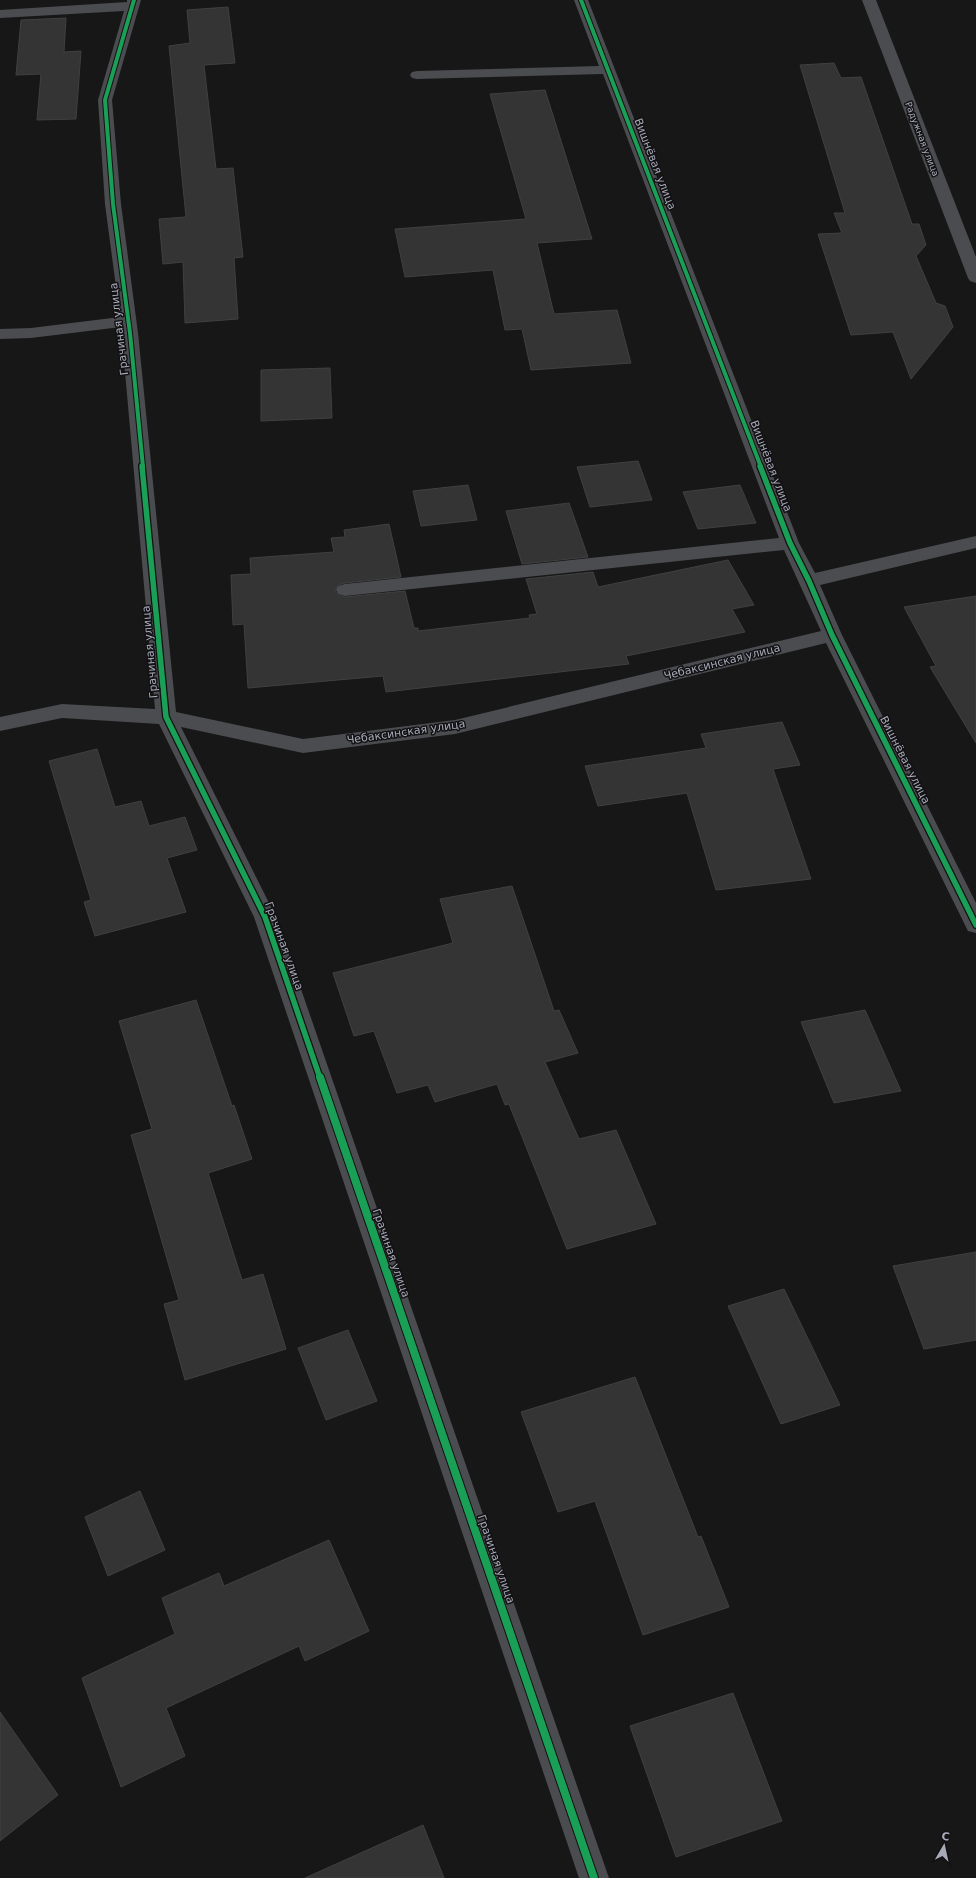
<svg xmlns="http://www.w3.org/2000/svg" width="976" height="1878" font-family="'DejaVu Sans',sans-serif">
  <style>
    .building { fill: #343435; stroke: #404043 }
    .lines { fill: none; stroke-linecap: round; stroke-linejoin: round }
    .minor { fill: #4b4c50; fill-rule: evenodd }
    .cycleway-far2-casing { stroke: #121113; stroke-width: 6 }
    .cycleway-far1-casing { stroke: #121113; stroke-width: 8 }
    .cycleway-casing { stroke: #121113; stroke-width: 10 }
    .cycleway-far2 { stroke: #1a9f57; stroke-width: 4 }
    .cycleway-far1 { stroke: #1a9f57; stroke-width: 5.5 }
    .cycleway { stroke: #1a9f57; stroke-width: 8 }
    .labels { text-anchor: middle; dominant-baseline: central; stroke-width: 3; stroke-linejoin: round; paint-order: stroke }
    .far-street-label { font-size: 9px; fill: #a8aab9; stroke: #121113 }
    .street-label { font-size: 11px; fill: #a8aab9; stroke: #121113 }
  </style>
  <rect width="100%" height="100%" fill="#171717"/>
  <g class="building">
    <path d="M228,7L235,63L204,65L216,169L233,168L243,257L234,258L238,319L185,323L183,262L163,264L159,219L186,217L169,46L190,43L187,10Z"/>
    <path d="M66,18L64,52L81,51L76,119L37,120L41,74L16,75L21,20Z"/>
    <path d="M834,63L841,78L861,77L912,224H919L926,245L916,256L936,303L945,306L953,327L911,379L893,332L851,335L818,234L842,233L834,213H845L800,65Z"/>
    <path d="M545,90L592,239L537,243L554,314L617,310L631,363L531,370L522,329L505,330L493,270L405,277L395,229L526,219L490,94Z"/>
    <path d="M330,368L332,418L261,421V370Z"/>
    <path d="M638,461L652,500L590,507L577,467Z"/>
    <path d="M468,485L477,520L421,526L413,491Z"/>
    <path d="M740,485L756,523L698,529L683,492Z"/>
    <path d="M569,503L588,557L522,564L506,511Z"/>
    <path d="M389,524L401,577L345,583L338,585L335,591L338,595L345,597L405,591L414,628H418V631L530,618L529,615L537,614L526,579L593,572L598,587L728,560L754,605L732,609L745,632L626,656L629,664L386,692L383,676L248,688L244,624L233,625L231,575L251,574L250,558L334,552L331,538L345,537L344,530Z"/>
    <path d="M976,596V743L930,667L936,666L904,607Z"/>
    <path d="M782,722L800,765L773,769L811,879L716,890L687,793L598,806L585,766L706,748L701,734Z"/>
    <path d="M97,749L115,807L141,801L149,826L185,817L197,850L167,858L186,912L95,936L84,902L91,900L49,761Z"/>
    <path d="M512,886L554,1011L559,1010L578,1053L545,1062L579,1139L616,1130L656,1224L567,1249L509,1104L505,1105L497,1084L435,1102L428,1085L397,1093L374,1031L354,1036L333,973L453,943L440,899Z"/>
    <path d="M196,1000L232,1106L234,1105L252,1159L208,1173L242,1280L263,1274L286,1349L185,1380L164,1304L179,1300L131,1135L152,1129L119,1021Z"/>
    <path d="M865,1010L901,1091L834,1103L801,1022Z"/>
    <path d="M976,1252V1340L924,1349L893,1266Z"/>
    <path d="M784,1289L840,1405L781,1424L728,1306Z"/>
    <path d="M348,1330L377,1401L326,1420L298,1348Z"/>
    <path d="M635,1377L698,1537L701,1536L729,1607L643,1635L595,1501L558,1512L521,1412Z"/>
    <path d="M140,1491L165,1550L108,1576L85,1517Z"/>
    <path d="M329,1540L369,1631L305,1661L299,1646L166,1708L185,1756L121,1787L82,1678L175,1634L162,1598L219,1573L224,1586Z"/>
    <path d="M733,1693L782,1821L676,1857L630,1726Z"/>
    <path d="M0,1712L58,1795L0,1841Z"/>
    <path d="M423,1825L444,1878H305Z"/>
  </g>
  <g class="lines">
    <g class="minor">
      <path d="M127,0H141L112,100L121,204L138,333L176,712L303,739L455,720L821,631L784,550L345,596L338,594L336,590L338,586L345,584L779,538L603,74L417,79L412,78L410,75L412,72L417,71L599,66L574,0H588L799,543L815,573L976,536V548L820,585L842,635L976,903V933L968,931L965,925L826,643L455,734L303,753L181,727L276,917L609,1878H579L254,917L159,724L62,718L0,731V717L62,704L155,709L121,327L31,338L0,339V329L31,328L120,317L105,204L98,100L124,11L0,18V10L127,2Z"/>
      <path d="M862,0H876L976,257V283L970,281L968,278Z"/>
    </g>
    <defs>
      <g id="cycleway-far2">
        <path d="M134,0L105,100L113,204L130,333L143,467"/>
        <path d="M581,0L761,467"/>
      </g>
      <g id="cycleway-far1">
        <path d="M142,466L166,717L265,917L320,1078"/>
        <path d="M760,466L790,543L809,581L832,635L976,925"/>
      </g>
      <path id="cycleway" d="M320,1077L594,1878"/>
    </defs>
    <use href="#cycleway-far2" class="cycleway-far2-casing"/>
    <use href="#cycleway-far1" class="cycleway-far1-casing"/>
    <use href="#cycleway" class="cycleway-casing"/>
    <use href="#cycleway-far2" class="cycleway-far2"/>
    <use href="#cycleway-far1" class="cycleway-far1"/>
    <use href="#cycleway" class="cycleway"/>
  </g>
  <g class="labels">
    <g class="far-street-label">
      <text transform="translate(922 139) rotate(69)">Радужная улица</text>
    </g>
    <g class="street-label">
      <text transform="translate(655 164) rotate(69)">Вишнёвая улица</text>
      <text transform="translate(119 329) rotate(-97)">Грачиная улица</text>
      <text transform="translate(771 466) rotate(69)">Вишнёвая улица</text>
      <text transform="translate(150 652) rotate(-95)">Грачиная улица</text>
      <text transform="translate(722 662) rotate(-14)">Чебаксинская улица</text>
      <text transform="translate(406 732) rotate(-8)">Чебаксинская улица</text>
      <text transform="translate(905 760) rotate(63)">Вишнёвая улица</text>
      <text transform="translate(284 946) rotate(70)">Грачиная улица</text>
      <text transform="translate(391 1253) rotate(71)">Грачиная улица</text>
      <text transform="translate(496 1559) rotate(71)">Грачиная улица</text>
    </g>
  </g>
  <g transform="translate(944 1846) rotate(9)" stroke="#121113" stroke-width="3" paint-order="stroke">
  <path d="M0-3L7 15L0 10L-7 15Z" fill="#a8aab9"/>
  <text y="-6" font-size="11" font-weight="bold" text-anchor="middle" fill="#a8aab9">С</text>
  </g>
</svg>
